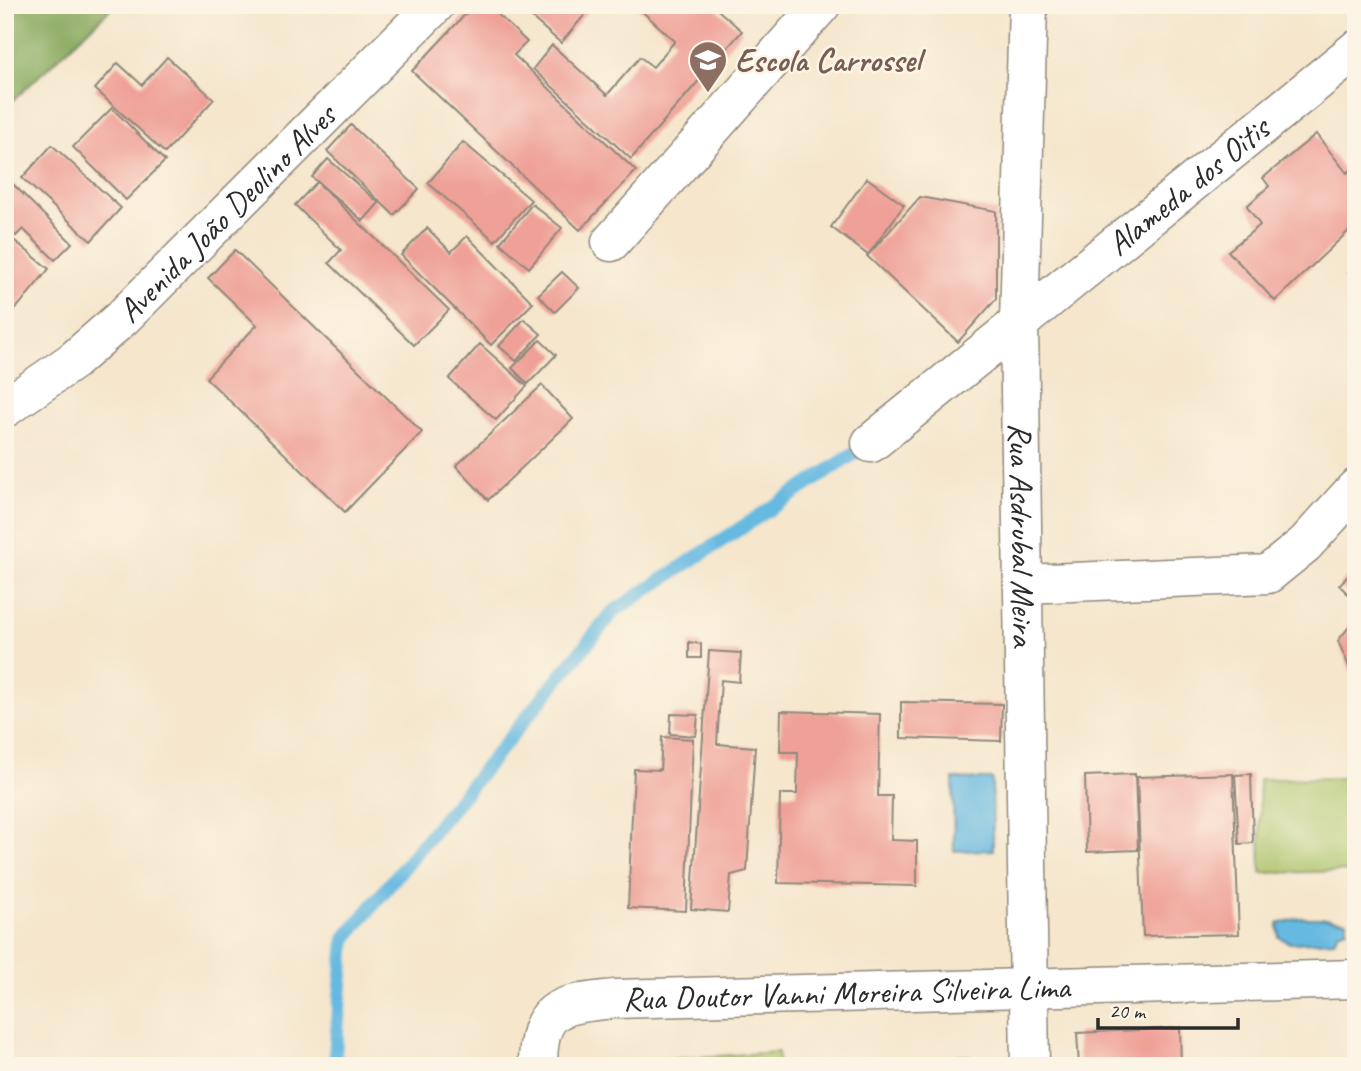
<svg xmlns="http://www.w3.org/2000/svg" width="1361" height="1071" font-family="Caveat,sans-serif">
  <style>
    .green { fill: #aac369; stroke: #6a774a; stroke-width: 2 }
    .forest { fill: #87a95d; stroke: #596a44; stroke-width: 2 }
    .water { fill: #66b9e1; stroke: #487286; stroke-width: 2 }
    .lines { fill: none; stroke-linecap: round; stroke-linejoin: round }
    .stream { stroke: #66b9e1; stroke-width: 14 }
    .building { fill: #efa097 }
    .minor-casing { stroke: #90887c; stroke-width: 41 }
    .minor { stroke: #fff; stroke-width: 38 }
    .labels { text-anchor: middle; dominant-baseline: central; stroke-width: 5; stroke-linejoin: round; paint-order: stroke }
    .education-label { font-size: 33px; font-weight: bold; fill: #785e54; stroke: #fcf5e5; text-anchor: start }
    .street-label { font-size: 33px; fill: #2b2b2b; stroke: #fcf5e5 }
  </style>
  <rect width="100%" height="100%" fill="#fcf5e5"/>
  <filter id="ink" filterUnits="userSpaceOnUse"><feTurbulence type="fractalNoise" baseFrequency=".0143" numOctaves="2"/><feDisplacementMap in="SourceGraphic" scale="14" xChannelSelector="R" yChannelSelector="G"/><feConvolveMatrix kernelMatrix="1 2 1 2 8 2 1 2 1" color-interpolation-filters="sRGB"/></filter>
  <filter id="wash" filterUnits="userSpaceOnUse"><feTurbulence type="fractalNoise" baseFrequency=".00686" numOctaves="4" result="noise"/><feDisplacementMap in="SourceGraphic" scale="28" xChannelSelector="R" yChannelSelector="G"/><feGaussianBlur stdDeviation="1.57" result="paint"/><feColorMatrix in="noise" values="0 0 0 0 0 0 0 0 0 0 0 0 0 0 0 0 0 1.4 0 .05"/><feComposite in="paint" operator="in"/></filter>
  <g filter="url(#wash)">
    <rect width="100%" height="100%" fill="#f5e6cc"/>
    <g class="green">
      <path d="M1356,778V871L1261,873L1259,779Z"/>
      <path d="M778,1052V1066H595V1064Z"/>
    </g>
    <path class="forest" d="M5,5H115L5,108Z"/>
    <g class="water">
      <path d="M953,779H992L993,850L954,851Z"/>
      <path d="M1299,918H1326L1347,921V929L1338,932L1334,941L1290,943L1279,937L1278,924Z"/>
    </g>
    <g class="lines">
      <path class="stream" d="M334,1066L345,939L613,612L869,444"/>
    </g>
    <g id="blocks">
      <g class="building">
        <path d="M474,5H488L527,42L514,55L636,171L580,230L412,71Z"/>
        <path d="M517,5H593L561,43Z"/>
        <path d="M635,5H712L742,31L631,159L533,69L552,45L607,95L640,57L653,67L675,41Z"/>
        <path d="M167,57L214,99L165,153L95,89L118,63L142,85Z"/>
        <path d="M112,108L165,161L126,200L73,147Z"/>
        <path d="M351,125L419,189L394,215L327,151Z"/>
        <path d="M1316,134L1347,173L1356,166V224L1275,301L1228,251L1260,225L1247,206L1269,186L1263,178Z"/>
        <path d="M463,142L531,200L495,241L428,183Z"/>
        <path d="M52,145L121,208L91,241L22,178Z"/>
        <path d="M328,159L379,203L363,221L312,177Z"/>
        <path d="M5,176L72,243L55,260L23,229L16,236L5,225Z"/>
        <path d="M867,178L904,205L868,255L831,227Z"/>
        <path d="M317,182L449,310L414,345L329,263L341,250L295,205Z"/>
        <path d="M920,197L996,211V299L958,342L867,256Z"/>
        <path d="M532,204L562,228L529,268L500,243Z"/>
        <path d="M427,228L451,252L467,236L533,303L491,345L401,255Z"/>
        <path d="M15,241L49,269L5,322V253Z"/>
        <path d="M235,250L422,432L345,512L206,378L257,325L208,278Z"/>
        <path d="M1356,264V280L1348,272Z"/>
        <path d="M562,272L579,288L555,312L538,295Z"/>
        <path d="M524,319L541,334L516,361L499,346Z"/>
        <path d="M540,340L556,355L528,384L512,368Z"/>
        <path d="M480,344L527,386L496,420L449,379Z"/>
        <path d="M542,385L573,419L488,500L456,466Z"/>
        <path d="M1356,568V602L1339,585Z"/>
        <path d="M1356,618V683L1338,641Z"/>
        <path d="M689,642L701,644V658H689Z"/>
        <path d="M709,651L741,653L739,682L721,680L717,744L755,747L747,871L731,875L728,912L691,909Z"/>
        <path d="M901,702L1002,704L1001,741L901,738Z"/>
        <path d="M781,711L880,714L878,796H892L891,840L917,841V886L778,883L780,794H797L798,752H780Z"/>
        <path d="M671,714L698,715L696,736L670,734Z"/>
        <path d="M662,737L693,739L686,911L628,908L634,769L660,770Z"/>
        <path d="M1135,774L1138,850L1087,852L1085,776Z"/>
        <path d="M1233,774L1239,934L1143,936L1137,777Z"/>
        <path d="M1251,774L1253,843L1239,844L1235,775Z"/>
        <path d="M1180,1028L1181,1066H1079L1077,1033Z"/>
        <path d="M971,1059V1066H857V1064Z"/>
      </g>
    </g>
  </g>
  <g filter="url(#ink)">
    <use href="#blocks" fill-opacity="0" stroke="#90887c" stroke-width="2"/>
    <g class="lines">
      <defs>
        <g id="minor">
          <path id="s1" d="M1028,5L1019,322L1030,1066"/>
          <path d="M611,242L821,5"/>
          <path id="s2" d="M5,408L73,361L122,318L435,5"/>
          <path id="s3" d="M871,443L1356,50"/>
          <path d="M1023,584L1268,574L1305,544L1356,488"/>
          <path id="s4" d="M538,1066C538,1004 561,1005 614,999L1356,979"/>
        </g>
      </defs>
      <use href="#minor" class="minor-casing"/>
      <use href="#minor" class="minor"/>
    </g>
  </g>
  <defs>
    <symbol id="school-pin" viewBox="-11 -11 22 30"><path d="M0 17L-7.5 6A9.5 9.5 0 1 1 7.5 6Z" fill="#8d6e63" stroke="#fcf5e5"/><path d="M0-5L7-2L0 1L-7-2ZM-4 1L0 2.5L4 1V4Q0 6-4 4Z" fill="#fff"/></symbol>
  </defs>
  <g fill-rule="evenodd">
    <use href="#school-pin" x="686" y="38" width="44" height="60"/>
  </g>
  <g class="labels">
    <g class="education-label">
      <text x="735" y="60">Escola Carrossel</text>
    </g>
    <g class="street-label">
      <text stroke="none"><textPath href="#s3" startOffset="408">Alameda dos Oitis</textPath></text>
      <text stroke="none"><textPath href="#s2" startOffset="296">Avenida João Deolino Alves</textPath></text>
      <text stroke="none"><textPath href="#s1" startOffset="530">Rua Asdrubal Meira</textPath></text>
      <text stroke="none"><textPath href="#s4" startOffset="352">Rua Doutor Vanni Moreira Silveira Lima</textPath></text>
    </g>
  </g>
  <rect width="1361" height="1071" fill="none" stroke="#fcf5e5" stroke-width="28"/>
  <path d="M1098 1018v10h140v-10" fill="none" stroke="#2b2b2b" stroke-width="3.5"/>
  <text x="1109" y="1018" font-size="21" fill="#2b2b2b" stroke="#fcf5e5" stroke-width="5" paint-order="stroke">20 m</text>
</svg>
